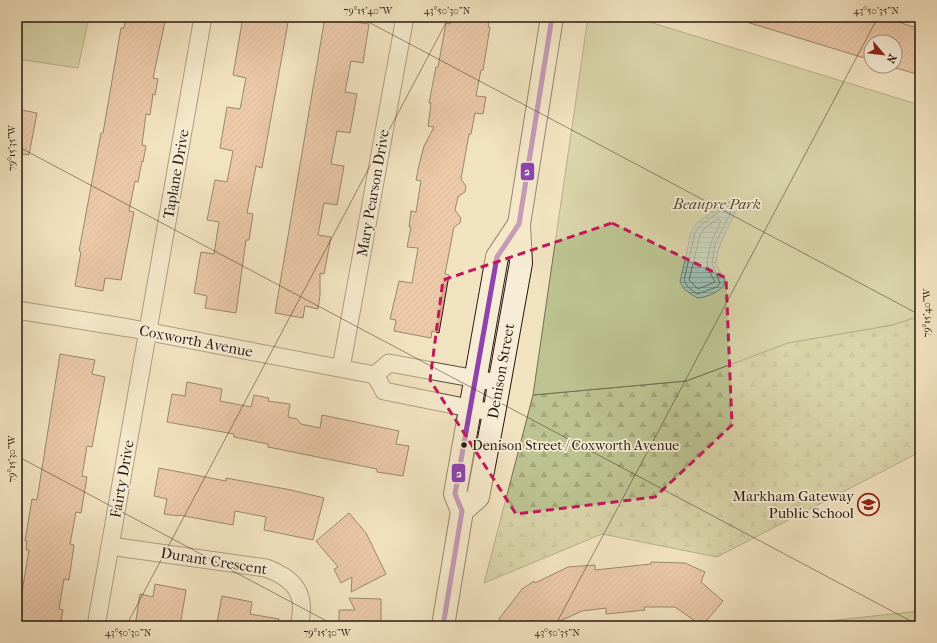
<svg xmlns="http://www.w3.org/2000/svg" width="937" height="643" font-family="'IM FELL French Canon',serif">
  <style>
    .forest { fill: url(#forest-firs); stroke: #726e51 }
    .park { fill: #bcc391; stroke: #726e51 }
    .water { fill: url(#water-rules); stroke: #6d7c72 }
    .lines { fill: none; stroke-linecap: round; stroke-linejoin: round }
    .shore { stroke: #626c62; stroke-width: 1 }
    .building { fill: url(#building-hatch); stroke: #291911 }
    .street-casing { stroke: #5b4c3d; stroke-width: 19 }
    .secondary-casing { stroke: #291911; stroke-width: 24 }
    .street { stroke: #f7edd6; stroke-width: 17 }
    .secondary { stroke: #f7edd6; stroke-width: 22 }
    .bus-1-casing { stroke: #f7edd6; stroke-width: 8 }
    .bus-1 { stroke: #8e44ad; stroke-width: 5 }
    .marked { fill: none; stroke: #c2185b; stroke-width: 3; stroke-dasharray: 8 5; stroke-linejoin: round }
    .ticks { fill: none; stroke: #291911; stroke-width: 1; stroke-opacity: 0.45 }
    .bus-dot { fill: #291911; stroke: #f7edd6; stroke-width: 1.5 }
    .labels { text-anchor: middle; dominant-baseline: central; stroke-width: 3.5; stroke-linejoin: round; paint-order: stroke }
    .bus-label { font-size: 14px; fill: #291911; stroke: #f7edd6; text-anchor: start }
    .street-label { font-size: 15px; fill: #291911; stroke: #f7edd6 }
    .park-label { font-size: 15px; font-style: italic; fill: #554c37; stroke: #f7edd6 }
    .poi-label { font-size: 15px; fill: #291911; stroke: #f7edd6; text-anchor: end }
    .line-badge { stroke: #f7edd6; stroke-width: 1.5 }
    .badge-label { font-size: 11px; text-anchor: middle; font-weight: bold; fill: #fff }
    .neatline { fill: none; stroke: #291911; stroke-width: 1.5 }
    .ticks-label { font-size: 10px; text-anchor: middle; fill: #291911 }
  </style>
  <defs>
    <pattern id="forest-firs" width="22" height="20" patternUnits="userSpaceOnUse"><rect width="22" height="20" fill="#bcc391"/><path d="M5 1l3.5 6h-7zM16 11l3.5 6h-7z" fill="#a2a77c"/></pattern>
    <pattern id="water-rules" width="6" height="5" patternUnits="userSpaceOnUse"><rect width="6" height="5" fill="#9bbeb3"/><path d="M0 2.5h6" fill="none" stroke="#7e9a90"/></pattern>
    <pattern id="building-hatch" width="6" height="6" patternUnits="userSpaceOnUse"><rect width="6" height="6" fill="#e2a98e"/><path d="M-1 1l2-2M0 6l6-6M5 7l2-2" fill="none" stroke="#c29179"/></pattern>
  </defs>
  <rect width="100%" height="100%" fill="#f2e3c0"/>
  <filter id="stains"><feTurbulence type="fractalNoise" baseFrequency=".005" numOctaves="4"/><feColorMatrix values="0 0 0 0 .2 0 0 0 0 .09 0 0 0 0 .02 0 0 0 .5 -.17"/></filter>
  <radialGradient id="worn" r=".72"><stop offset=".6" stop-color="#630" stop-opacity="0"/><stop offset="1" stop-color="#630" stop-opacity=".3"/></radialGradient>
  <path class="forest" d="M920,316V452L717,557L602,534L484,583L533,395L686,381L788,343L892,325Z"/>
  <g class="park">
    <path d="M17,17H89L78,68L17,59Z"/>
    <path d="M588,17H633L920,105V316L892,325L788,343L686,381L533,395Z"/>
    <path d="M920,611V626H818V622Z"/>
  </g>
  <path class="water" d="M727,201L732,203L735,213C728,228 718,244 716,262C716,270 727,276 724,285C720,292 705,298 697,298L684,289L680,282L691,232L697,223Z"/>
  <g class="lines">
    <g class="shore">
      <path d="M727,206L729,207L731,212L715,244L712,263L720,283L717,287L697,294L687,286L684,280L695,233L700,226Z"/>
      <path d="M718,219L721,221L711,243L707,262L708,269L715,282L698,289L689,280L700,235L704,229Z"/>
    </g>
  </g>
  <g class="building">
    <path d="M126,17H166L153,78L158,79L155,95L153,94L150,115L146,114L142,145L146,146L143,162L142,161L138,182L135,181L129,211L134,212L121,280L105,278L103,291L75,286L81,252L79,251L101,133H103L121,28H124Z"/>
    <path d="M243,17H289L262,168L256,166L247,213L253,214L249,240H246L236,313L205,308L207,296L194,293L201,252L214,254L219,222L207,220L215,180L227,182L233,151L220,148L227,107L240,109L246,78L233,75Z"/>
    <path d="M325,17H357L356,22L369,24L363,63L351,61L345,92L357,94L350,133L337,131L331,164L344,166L337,205L324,203L318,235L331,237L324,274L320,273V295L318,309L305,306L303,318L275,313Z"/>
    <path d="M452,17H490L488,27H490L483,70H481L476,96L486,97L483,114L475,113L471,134H469L461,179L466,186L465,192L458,197L455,210L461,218L460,223L454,227L445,274L449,275L439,333L432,331L431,338L394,331L396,320L390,319L399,281L412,283L418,248L407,247L411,227H409L411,211L416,212L421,181L416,180L419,165L424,146L434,127L428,126L431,103H429L436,67H438L446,23L450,24Z"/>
    <path d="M741,17H883L920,29V75L889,66H895V42H871V60L740,20Z"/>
    <path d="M17,109L37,113L29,155L17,153Z"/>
    <path d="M60,354L95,360L92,374L105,377L92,447L87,446L82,476L87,477L81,513L76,512L70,544L74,545L69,580L64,579L59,609L63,610L60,626H17V597L21,598L29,550H26L27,541H25L32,499L37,500Z"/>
    <path d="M187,382L222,389L220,401L251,407L254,395L269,398L268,401L290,404L288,417L297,419L301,424L320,428L322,415L399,431L396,444L409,446L403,476L377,472V469L268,447V444L234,437V434L167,422L172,394L185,396Z"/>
    <path d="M159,468L226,481V478L291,490L324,498L313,540L264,530L266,517L235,511L233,525L179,515L178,516L164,514L167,499L154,496Z"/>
    <path d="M349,513L366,533L386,574L351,592L352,577L341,583L334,569L338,567L316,541Z"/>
    <path d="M651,562L685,563L705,572L701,582L723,601L702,626L675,607H644L645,610L606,614V608L582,611L549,626H508L499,619L522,589L534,581L535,583L568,567L595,565V570L651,564Z"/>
    <path d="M155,584L186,590L180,626H135L140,594L153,597Z"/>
    <path d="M222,596L252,602L250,614L279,619L278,626H235L217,623Z"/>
    <path d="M349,598L381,599V624L339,625V610H355Z"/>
  </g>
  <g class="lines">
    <defs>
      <g id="street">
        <path d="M17,310L129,328L375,375L384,391L494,413"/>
        <path d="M341,368L405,17"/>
        <path d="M375,375L389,363L499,383"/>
        <path d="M110,546L266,568C296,579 307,595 299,626"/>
        <path d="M96,626L203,17"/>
      </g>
      <g id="secondary">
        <path d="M462,511L478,497L494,413L521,263L519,224L552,17"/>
        <path d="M443,626L462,511L455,494L497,257L519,224"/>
      </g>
    </defs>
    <use href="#street" class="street-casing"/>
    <use href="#secondary" class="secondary-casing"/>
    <use href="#street" class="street"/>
    <use href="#secondary" class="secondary"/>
    <defs>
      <path id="bus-1" d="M443,626L462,511L455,494L497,257L519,224L552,17"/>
    </defs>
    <use href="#bus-1" class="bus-1-casing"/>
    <use href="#bus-1" class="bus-1"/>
  </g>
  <path d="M0 0H937V643H0ZM612,223L726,278L732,425L655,497L516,514L430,380L443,280Z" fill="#f2e3c0" fill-opacity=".55" fill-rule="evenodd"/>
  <path class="marked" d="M612,223L726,278L732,425L655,497L516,514L430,380L443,280Z"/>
  <path class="ticks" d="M359,17L920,315M17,23L20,17M17,146L920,626M17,456L336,626M126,626L449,17M555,626L878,17"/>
  <defs>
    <symbol id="school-ring" viewBox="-11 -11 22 22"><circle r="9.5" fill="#f7edd6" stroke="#8f2418" stroke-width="1.5"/><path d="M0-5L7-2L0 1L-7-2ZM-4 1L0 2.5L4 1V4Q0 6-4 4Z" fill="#8f2418"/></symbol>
  </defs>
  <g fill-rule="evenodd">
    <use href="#school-ring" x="856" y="492" width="25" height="25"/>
  </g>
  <circle class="bus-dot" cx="464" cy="445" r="3.5"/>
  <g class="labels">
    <g class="bus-label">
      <text x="472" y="445">Denison Street / Coxworth Avenue</text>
    </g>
    <g class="street-label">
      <text transform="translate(176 174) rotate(-80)">Taplane Drive</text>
      <text transform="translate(373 193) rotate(-80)">Mary Pearson Drive</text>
      <text transform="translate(196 341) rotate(11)">Coxworth Avenue</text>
      <text transform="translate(501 371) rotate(-80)">Denison Street</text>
      <text transform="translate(122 479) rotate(-80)">Fairty Drive</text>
      <text transform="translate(214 561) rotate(9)">Durant Crescent</text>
    </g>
    <g class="park-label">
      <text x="717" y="204">Beaupre Park</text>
    </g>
    <g class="poi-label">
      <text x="854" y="496">Markham Gateway<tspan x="854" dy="17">Public School</tspan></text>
    </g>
  </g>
  <g class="line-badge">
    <rect x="520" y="162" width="15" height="19" rx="4" fill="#8e44ad"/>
    <rect x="451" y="463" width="15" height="20" rx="4" fill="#8e44ad"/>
  </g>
  <g class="badge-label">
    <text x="527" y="175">2</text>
    <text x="459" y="477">2</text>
  </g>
  <rect width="937" height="643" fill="none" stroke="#f2e3c0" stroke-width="44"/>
  <g transform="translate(883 54) rotate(118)"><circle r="19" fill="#f7edd6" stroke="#a59887"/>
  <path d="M0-3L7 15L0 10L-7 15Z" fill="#8f2418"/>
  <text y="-6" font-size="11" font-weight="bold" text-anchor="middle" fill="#291911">N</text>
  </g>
  <rect x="22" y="22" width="893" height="599" class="neatline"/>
  <g class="ticks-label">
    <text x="368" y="14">79°15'40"W</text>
    <text x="447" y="14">43°50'30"N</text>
    <text x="876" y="14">43°50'35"N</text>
    <text transform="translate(11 148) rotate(-90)" y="4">79°15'35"W</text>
    <text transform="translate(926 313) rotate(-90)" y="4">79°15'40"W</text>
    <text transform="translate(11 459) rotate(-90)" y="4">79°15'30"W</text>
    <text x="128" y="636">43°50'30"N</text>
    <text x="327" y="636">79°15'30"W</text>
    <text x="557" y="636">43°50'35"N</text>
  </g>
  <rect width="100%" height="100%" filter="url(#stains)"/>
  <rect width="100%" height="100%" fill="url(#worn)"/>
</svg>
